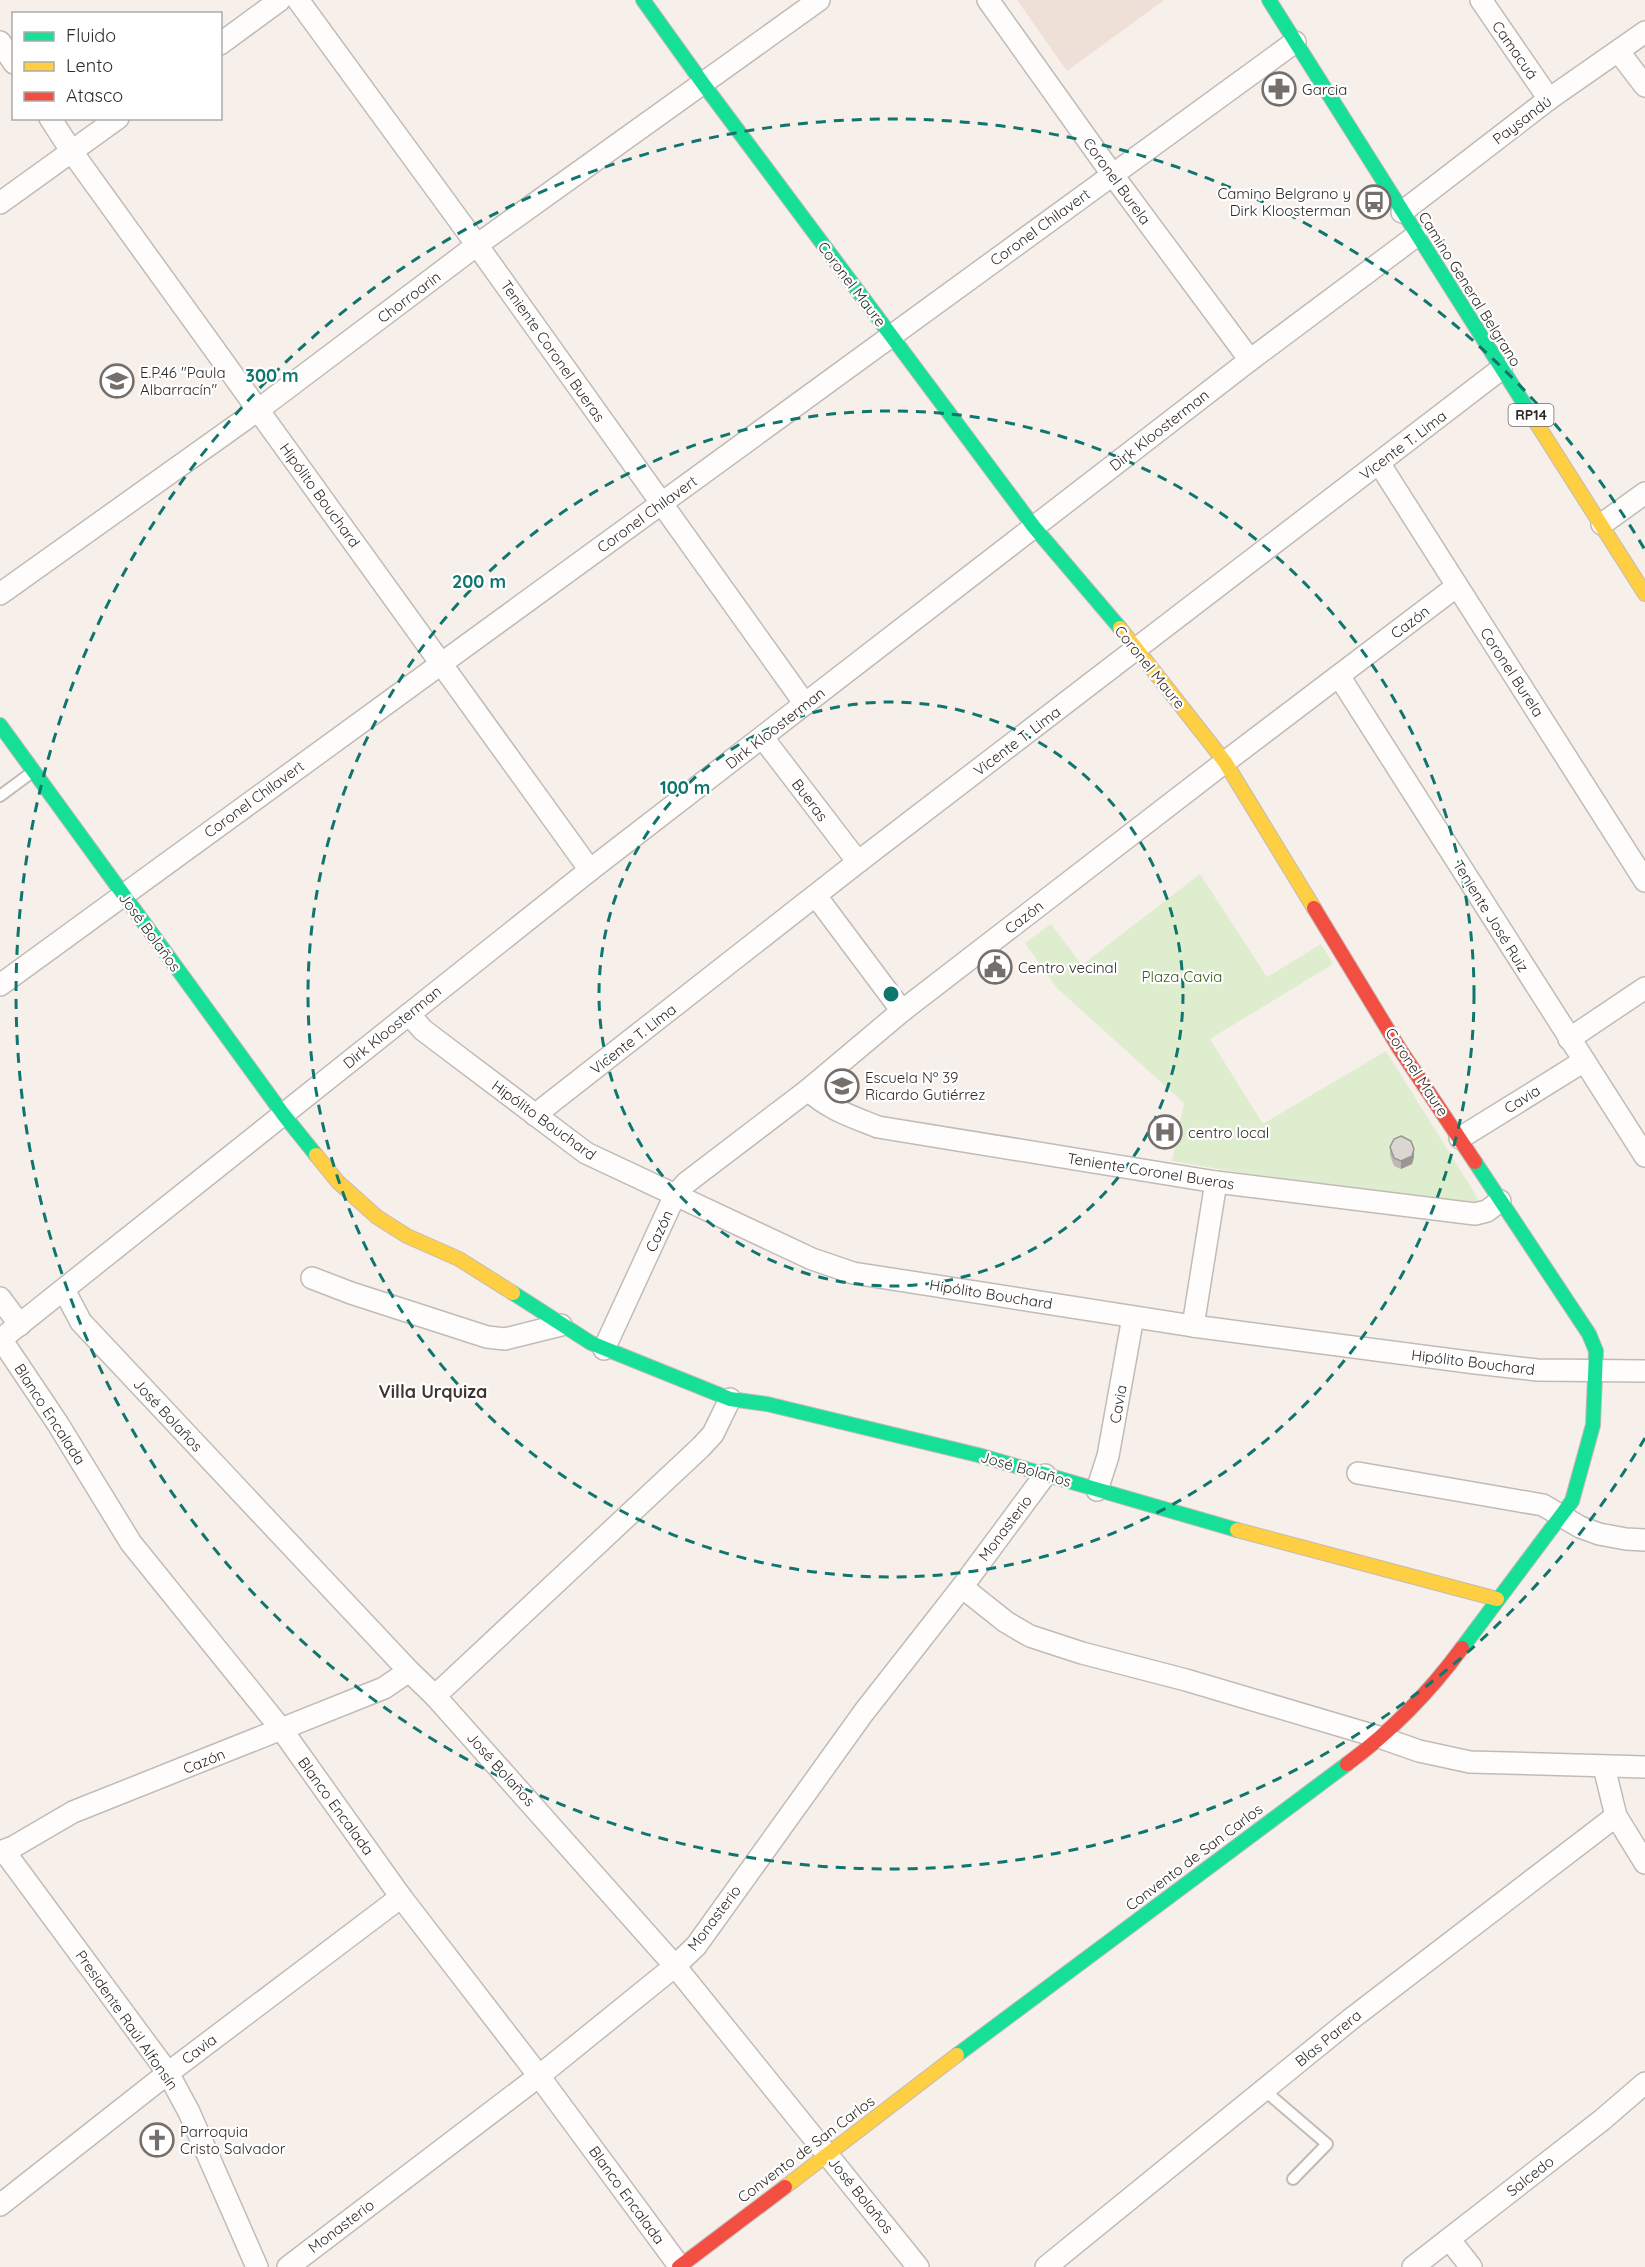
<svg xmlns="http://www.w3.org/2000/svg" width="1645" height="2267" font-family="Quicksand,sans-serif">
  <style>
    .built { fill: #eee0d7 }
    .green { fill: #deedce }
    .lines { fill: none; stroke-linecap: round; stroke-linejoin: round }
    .lane-casing { stroke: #c1bbb7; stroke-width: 14 }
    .street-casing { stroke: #c1bbb7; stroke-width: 24 }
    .fast-casing { stroke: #c1bbb7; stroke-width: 16 }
    .slow-casing { stroke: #c1bbb7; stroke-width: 16 }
    .jam-casing { stroke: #c1bbb7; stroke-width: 16 }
    .lane { stroke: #fefdfc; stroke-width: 10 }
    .street { stroke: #fefdfc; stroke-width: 21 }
    .fast { stroke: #16e098; stroke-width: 14 }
    .slow { stroke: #ffcf43; stroke-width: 14 }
    .jam { stroke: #f24e42; stroke-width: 14 }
    .wall { fill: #bdb8b5 }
    .shaded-wall { fill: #9a9693 }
    .building { fill: #dcd6d2; stroke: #9a9693; stroke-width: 1.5 }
    .ring { fill: none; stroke: #0f766e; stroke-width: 3; stroke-dasharray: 10 8 }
    .labels { text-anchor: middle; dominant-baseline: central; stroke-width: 4.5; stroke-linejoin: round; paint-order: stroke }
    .shield { fill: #fff; stroke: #6d6a67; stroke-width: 1.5 }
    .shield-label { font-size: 14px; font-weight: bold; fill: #2f2a26 }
    .street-label { font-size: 15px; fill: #2f2a26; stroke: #fff }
    .poi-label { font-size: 15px; fill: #2f2a26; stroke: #fff; text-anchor: start }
    .park-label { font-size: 15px; fill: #365c18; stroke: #fff }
    .quarter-label { font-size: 18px; font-weight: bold; fill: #41362f; stroke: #fff }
    .centre { fill: #0f766e; stroke: #fff; stroke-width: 3 }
    .ring-label { font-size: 18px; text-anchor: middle; font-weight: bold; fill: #0f766e; stroke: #fff; stroke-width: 4.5; stroke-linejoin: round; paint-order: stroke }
  </style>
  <rect width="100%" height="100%" fill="#f7efea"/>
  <path class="built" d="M1017,0H1164L1067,71Z"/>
  <path class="green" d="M1200,874L1267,977L1321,944L1333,964L1210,1039L1263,1124L1386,1051L1477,1197L1478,1202L1465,1210L1172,1161L1184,1103L1057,988L1025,943L1051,924L1082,965Z"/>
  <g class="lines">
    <defs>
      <g id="lane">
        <path d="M0,796L31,773"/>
        <path d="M1264,2090L1327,2144L1293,2179"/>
      </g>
      <g id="street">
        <path d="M298,0L477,245L805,704"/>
        <path d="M988,0L1112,174L1250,360"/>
        <path d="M1481,0L1549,99"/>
        <path d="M0,42L14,63"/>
        <path d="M220,44L280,0"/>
        <path d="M1619,52L1645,86"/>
        <path d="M50,118L72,152L590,870"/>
        <path d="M0,203L118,118"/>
        <path d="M1402,212L1549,99L1645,32"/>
        <path d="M1379,463L1645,881"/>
        <path d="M1602,524L1645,493"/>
        <path d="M0,594L258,410L477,245L819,0"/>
        <path d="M1339,676L1645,1156"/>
        <path d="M763,738L858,862"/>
        <path d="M816,896L902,1011"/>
        <path d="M0,985L1295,42"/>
        <path d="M409,1014L423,1030L586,1153L812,1259L853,1273L1193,1326L1476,1363L1537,1370L1645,1371"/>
        <path d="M1569,1039L1645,988"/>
        <path d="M808,1090C828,1109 853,1117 878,1127L1216,1182L1475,1214L1487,1211L1500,1201"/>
        <path d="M535,1115L858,862L1501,369"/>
        <path d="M1460,1138L1584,1061"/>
        <path d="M312,1278L351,1293L487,1337L505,1339L561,1325"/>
        <path d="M64,1290L81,1322L409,1671L435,1696L675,1966L918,2267"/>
        <path d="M0,1298L20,1325"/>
        <path d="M1193,1326L1216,1182"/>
        <path d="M1,1339L58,1424L131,1543L282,1730L401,1897L539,2076L680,2267"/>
        <path d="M0,1340L590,870L1250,360L1416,236"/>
        <path d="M604,1349L675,1195L686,1183L808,1090L902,1011L1225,762L1457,586"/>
        <path d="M1358,1473L1543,1505L1580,1527L1599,1534L1626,1539L1645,1540"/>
        <path d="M1097,1490L1108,1456L1133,1317"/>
        <path d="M962,1587L1006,1622L1030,1636L1082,1653L1186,1680L1382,1738L1419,1751L1470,1762L1645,1767"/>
        <path d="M435,1696L701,1447L713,1434L730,1399"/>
        <path d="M1604,1767L1616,1816L1645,1863"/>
        <path d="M4,1851L168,2073L189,2112L257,2267"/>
        <path d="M0,1852L13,1847L73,1812L384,1688L409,1671"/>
        <path d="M0,2205L168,2073L401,1897"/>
        <path d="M1449,2239L1471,2267"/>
        <path d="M288,2267L539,2076L675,1966L696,1946L864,1712L962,1587L1045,1475"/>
        <path d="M1046,2267L1351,2019L1616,1816"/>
        <path d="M1413,2267L1602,2120L1645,2083"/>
      </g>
      <g id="fast">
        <path d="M643,0L704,85L1034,527L1120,628"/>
        <path d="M1269,0L1530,413"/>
        <path d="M0,725L283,1114L316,1155"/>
        <path d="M513,1293L591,1343L730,1399L767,1404L978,1455L1237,1530"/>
        <path d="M1462,1648L1572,1501L1593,1425L1596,1351L1589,1334L1475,1162"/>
        <path d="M957,2055L1347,1764"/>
      </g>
      <g id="slow">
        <path d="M1530,413L1645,594"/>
        <path d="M1120,628L1225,762L1314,908"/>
        <path d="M316,1155L338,1182L377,1217L407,1236L459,1259L513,1293"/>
        <path d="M1237,1530L1497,1599"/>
        <path d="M785,2187L957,2055"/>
      </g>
      <g id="jam">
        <path d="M1314,908L1399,1048L1475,1162"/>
        <path d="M1347,1764C1393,1730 1428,1694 1462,1648"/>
        <path d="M679,2267L785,2187"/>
      </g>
    </defs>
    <use href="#lane" class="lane-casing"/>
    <use href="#street" class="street-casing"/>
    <use href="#fast" class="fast-casing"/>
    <use href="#slow" class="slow-casing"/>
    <use href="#jam" class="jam-casing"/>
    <use href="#lane" class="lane"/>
    <use href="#street" class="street"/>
    <use href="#fast" class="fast"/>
    <use href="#slow" class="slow"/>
    <use href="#jam" class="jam"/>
  </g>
  <path class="wall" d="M1390,1147L1414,1157L1412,1164L1401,1169L1394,1166L1390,1155Z"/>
  <path class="shaded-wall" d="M1414,1149V1157L1412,1164L1401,1169V1161Z"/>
  <path class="building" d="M1401,1136L1411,1141L1414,1149L1412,1156L1401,1161L1394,1158L1390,1147L1394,1139Z"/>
  <g class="ring">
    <circle cx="891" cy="994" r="292"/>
    <circle cx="891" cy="994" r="583"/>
    <path d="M1645 1438A875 875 0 1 1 1645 550"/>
  </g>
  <defs>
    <symbol id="pharmacy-ring" viewBox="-11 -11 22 22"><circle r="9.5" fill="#fff" stroke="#756f6b" stroke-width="1.5"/><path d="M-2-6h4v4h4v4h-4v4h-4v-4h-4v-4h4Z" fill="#756f6b"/></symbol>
    <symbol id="bus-ring" viewBox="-11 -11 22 22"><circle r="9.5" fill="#fff" stroke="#756f6b" stroke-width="1.5"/><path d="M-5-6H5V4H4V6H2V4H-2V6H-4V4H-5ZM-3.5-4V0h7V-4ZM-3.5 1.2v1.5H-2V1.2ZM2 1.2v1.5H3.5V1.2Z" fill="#756f6b"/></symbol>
    <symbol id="school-ring" viewBox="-11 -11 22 22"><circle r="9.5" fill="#fff" stroke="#756f6b" stroke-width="1.5"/><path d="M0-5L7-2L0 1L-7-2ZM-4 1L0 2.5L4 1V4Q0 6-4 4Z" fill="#756f6b"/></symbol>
    <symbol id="civic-ring" viewBox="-11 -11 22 22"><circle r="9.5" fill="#fff" stroke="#756f6b" stroke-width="1.5"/><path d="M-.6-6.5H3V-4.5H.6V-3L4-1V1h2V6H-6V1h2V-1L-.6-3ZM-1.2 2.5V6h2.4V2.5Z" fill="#756f6b"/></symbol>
    <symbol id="hospital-ring" viewBox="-11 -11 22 22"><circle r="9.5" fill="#fff" stroke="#756f6b" stroke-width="1.5"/><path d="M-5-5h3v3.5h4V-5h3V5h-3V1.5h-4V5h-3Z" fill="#756f6b"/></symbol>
    <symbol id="church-ring" viewBox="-11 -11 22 22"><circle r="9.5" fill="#fff" stroke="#756f6b" stroke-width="1.5"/><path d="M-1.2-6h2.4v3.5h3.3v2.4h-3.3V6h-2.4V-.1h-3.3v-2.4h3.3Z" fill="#756f6b"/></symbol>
  </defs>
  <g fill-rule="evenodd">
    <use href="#pharmacy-ring" x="1260" y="70" width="38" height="38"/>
    <use href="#bus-ring" x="1355" y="183" width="38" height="38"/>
    <use href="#school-ring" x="98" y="362" width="38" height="38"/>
    <use href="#civic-ring" x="976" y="948" width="38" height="38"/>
    <use href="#school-ring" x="823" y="1067" width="38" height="38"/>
    <use href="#hospital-ring" x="1146" y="1113" width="38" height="38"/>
    <use href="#church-ring" x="138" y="2121" width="38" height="38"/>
  </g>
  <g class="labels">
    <rect class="shield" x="1508.5" y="404" width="45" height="22" rx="4.5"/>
    <g class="shield-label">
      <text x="1531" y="415">RP14</text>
    </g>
    <g class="street-label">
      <text transform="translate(1515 50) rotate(55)">Camacuá</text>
      <text transform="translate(1522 120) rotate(-37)">Paysandú</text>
      <text transform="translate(1117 181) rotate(54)">Coronel Burela</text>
      <text transform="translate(1040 227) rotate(-36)">Coronel Chilavert</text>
      <text transform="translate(852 284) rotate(53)">Coronel Maure</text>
      <text transform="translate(1470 289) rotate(58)">Camino General Belgrano</text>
      <text transform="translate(409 297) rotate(-37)">Chorroarin</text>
      <text transform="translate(553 351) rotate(55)">Teniente Coronel Bueras</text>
      <text transform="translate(1159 430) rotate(-38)">Dirk Kloosterman</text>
      <text transform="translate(1403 445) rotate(-37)">Vicente T. Lima</text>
      <text transform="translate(320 495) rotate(54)">Hipólito Bouchard</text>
      <text transform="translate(647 514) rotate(-36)">Coronel Chilavert</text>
      <text transform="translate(1410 622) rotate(-37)">Cazón</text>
      <text transform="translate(1150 667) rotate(51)">Coronel Maure</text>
      <text transform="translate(1512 672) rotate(57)">Coronel Burela</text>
      <text transform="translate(775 728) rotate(-38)">Dirk Kloosterman</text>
      <text transform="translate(1017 741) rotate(-37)">Vicente T. Lima</text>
      <text transform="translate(254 799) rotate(-36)">Coronel Chilavert</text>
      <text transform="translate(810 800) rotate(53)">Bueras</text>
      <text transform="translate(1491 916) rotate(58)">Teniente José Ruiz</text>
      <text transform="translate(1024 917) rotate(-38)">Cazón</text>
      <text transform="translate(150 932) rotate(54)">José Bolaños</text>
      <text transform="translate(392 1027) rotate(-39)">Dirk Kloosterman</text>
      <text transform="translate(633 1039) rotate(-38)">Vicente T. Lima</text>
      <text transform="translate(1417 1072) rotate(57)">Coronel Maure</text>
      <text transform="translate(1522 1099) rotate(-32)">Cavia</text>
      <text transform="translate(544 1120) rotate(36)">Hipólito Bouchard</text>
      <text transform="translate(1151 1171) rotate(9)">Teniente Coronel Bueras</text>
      <text transform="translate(659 1231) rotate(-65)">Cazón</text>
      <text transform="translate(991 1294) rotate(9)">Hipólito Bouchard</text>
      <text transform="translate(1473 1362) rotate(7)">Hipólito Bouchard</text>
      <text transform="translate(1118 1404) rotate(-80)">Cavia</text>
      <text transform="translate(50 1414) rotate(57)">Blanco Encalada</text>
      <text transform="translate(168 1415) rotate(47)">José Bolaños</text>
      <text transform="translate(1026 1469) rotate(16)">José Bolaños</text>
      <text transform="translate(1005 1528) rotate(-53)">Monasterio</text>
      <text transform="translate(204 1761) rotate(-22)">Cazón</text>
      <text transform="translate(501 1769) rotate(48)">José Bolaños</text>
      <text transform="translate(336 1806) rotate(54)">Blanco Encalada</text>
      <text transform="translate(1194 1857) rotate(-37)">Convento de San Carlos</text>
      <text transform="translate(714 1918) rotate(-53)">Monasterio</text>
      <text transform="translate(127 2020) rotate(55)">Presidente Raúl Alfonsín</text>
      <text transform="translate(1328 2038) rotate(-39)">Blas Parera</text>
      <text transform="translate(199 2049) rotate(-37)">Cavia</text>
      <text transform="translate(806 2149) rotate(-37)">Convento de San Carlos</text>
      <text transform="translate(1530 2176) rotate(-38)">Salcedo</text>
      <text transform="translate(627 2195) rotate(54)">Blanco Encalada</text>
      <text transform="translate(861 2195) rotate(51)">José Bolaños</text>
      <text transform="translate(341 2226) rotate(-37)">Monasterio</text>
    </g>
    <g class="poi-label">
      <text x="1302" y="89">Garcia</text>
      <text x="1351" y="193" text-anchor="end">Camino Belgrano y<tspan x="1351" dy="17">Dirk Kloosterman</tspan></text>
      <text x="140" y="372">E.P.46 "Paula<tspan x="140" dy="17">Albarracín"</tspan></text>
      <text x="1018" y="967">Centro vecinal</text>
      <text x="865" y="1077">Escuela Nº 39<tspan x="865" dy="17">Ricardo Gutiérrez</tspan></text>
      <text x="1188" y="1132">centro local</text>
      <text x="180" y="2131">Parroquia<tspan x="180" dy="17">Cristo Salvador</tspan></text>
    </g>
    <g class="park-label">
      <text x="1182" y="976">Plaza Cavia</text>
    </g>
    <g class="quarter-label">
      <text x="433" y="1391">Villa Urquiza</text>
    </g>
  </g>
  <circle cx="891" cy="994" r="9" class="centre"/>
  <g class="ring-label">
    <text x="272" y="382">300 m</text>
    <text x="479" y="588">200 m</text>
    <text x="685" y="794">100 m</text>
  </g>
  <rect x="12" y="12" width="210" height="108" fill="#ffffff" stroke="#acaaa8" stroke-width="1.5"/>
  <rect x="24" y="32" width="30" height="9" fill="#16e098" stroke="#acaaa8" stroke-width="1.5"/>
  <text x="66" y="42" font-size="18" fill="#2f2a26">Fluido</text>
  <rect x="24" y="62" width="30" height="9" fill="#ffcf43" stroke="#acaaa8" stroke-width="1.5"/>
  <text x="66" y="72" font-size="18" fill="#2f2a26">Lento</text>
  <rect x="24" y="92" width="30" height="9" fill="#f24e42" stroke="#acaaa8" stroke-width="1.5"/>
  <text x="66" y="102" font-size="18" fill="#2f2a26">Atasco</text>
</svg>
